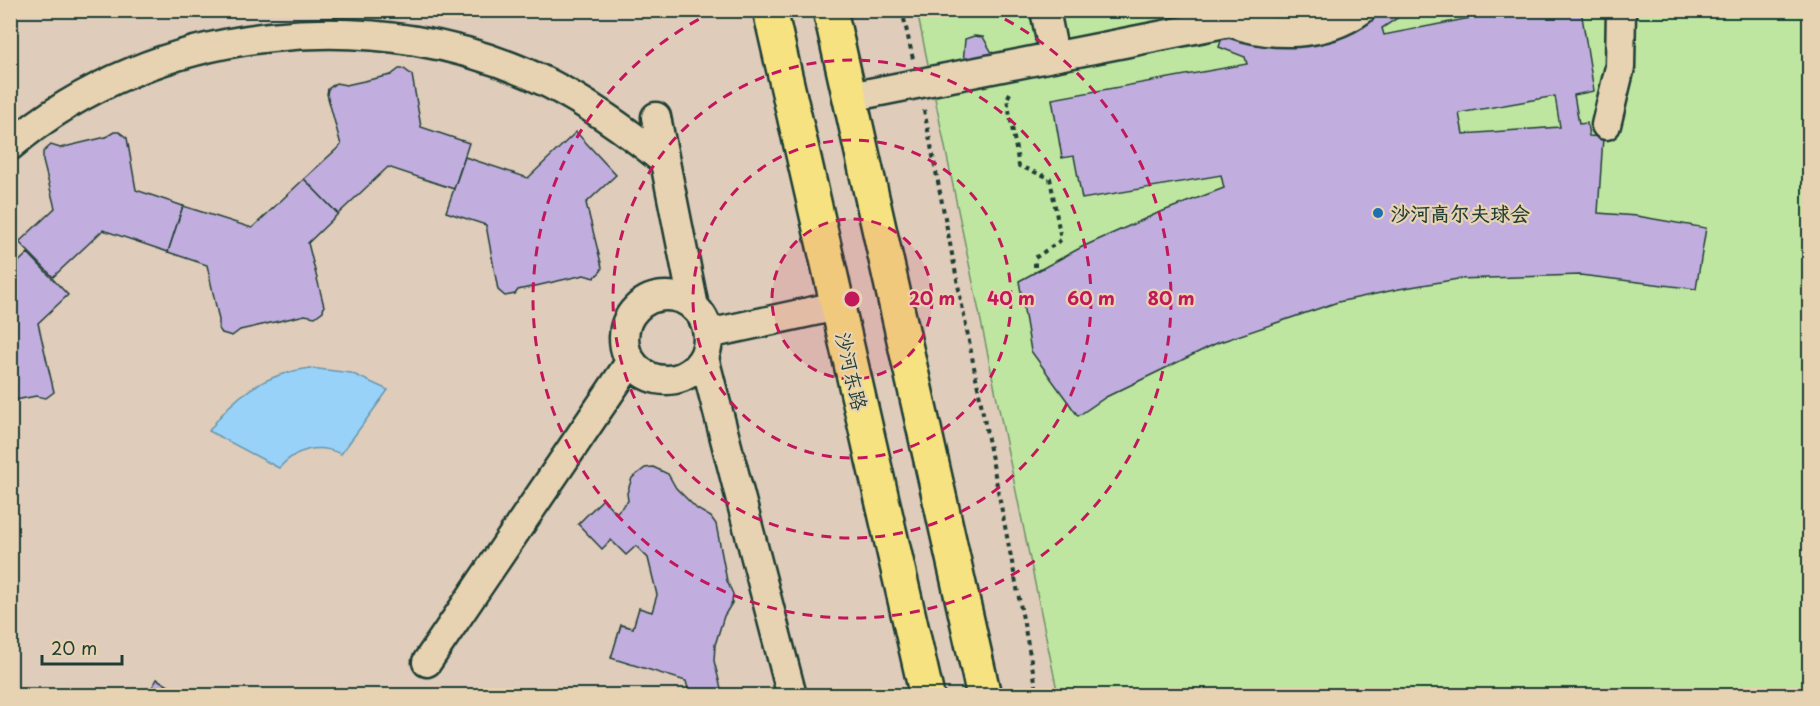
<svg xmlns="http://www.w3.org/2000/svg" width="1820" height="706" font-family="'Playpen Sans','LXGW WenKai TC',sans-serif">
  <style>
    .green { fill: #bfe6a1; stroke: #6f926a; stroke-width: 1.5 }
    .water { fill: #99d2f9; stroke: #6896aa; stroke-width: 1.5 }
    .building { fill: #c1aede; stroke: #1f3d34; stroke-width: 1.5; fill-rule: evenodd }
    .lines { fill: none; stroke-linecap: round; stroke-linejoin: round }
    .minor-casing { stroke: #1f3d34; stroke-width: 33 }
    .major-casing { stroke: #1f3d34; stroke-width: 38 }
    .path { stroke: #1f3d34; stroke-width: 4; stroke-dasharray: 4.5 4.5; stroke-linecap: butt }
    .minor { stroke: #e7d3b1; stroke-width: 28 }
    .major { stroke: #f7e281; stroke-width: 33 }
    .ring { fill: none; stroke: #c2185b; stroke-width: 3; stroke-dasharray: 10 8 }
    .poi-dot { fill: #1f6fb2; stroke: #e7d3b1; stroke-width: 2 }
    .labels { text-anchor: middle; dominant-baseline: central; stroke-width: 4.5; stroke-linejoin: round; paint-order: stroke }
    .poi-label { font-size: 20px; font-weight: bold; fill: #1f3d34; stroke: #e7d3b1; text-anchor: start }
    .street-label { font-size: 20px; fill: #1f3d34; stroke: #e7d3b1 }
    .centre { fill: #c2185b; stroke: #e7d3b1; stroke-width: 3 }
    .ring-label { font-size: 18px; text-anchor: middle; font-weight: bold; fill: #c2185b; stroke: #e7d3b1; stroke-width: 4.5; stroke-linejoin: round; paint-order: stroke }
  </style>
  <rect width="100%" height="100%" fill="#dfccba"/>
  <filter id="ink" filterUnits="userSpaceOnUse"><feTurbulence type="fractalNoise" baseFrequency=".0167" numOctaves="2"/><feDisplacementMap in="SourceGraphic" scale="12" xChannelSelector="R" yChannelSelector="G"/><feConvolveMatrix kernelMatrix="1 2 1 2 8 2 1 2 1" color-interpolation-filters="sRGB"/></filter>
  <g filter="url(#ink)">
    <path class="green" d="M917,11H1809V695H1058Z"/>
    <path class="water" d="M310,368L351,373L388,390L341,454C318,443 296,449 279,468L209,431C234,394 266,374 310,368Z"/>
    <g class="building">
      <path d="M1386,10H1404L1405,13L1382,28L1384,35L1511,10H1581L1594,91L1574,95L1579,124L1587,123L1589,136L1603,137L1598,213L1637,216L1706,228L1696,289L1580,275L1458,279L1399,289L1338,302L1217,343L1106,397L1078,416L1031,351L1019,281L1082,247L1158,213L1224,188L1221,175L1082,199L1074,156L1062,158L1052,99L1247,64L1245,57L1219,47L1223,34L1270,46L1291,45L1358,28ZM1555,96L1560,127L1463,134L1459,113Z"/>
      <path d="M974,36L983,37L991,51L996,56L963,64L965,39Z"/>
      <path d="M399,69H404L412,75L421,127L469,143L454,189L388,167L338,214L304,179L341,145L327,94L328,89L336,83L346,85L391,75Z"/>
      <path d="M114,132H119L127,138L136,190L183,206L168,252L103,230L53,277L19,242L55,208L43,161V152L51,145L60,148L106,137Z"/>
      <path d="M576,132L616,175L586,203L602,267L601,271L594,278L584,275L518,290L515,294L505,296L498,290L486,225L446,212L465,157L528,178Z"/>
      <path d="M304,179L338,214L308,243L324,306L323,311L315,317L305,315L240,330L232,336L222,333L219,329V320L207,265L168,252L183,206L252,228Z"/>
      <path d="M28,253L68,295L38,323L54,392L46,398L36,396L10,401V270Z"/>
      <path d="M653,467L668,474L676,488L697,509L711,517L716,524L727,581L733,594L732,603L724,616L715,645L714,661L723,696H690L686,681L611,658L621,625L633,628L639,608L652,612L657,595L648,558L636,546L626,555L611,540L602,549L578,524L603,499L616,513L628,501L627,493L632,478L645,468Z"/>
      <path d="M157,679L178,692L188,688L200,696H147Z"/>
    </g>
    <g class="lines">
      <defs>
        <g id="minor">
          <path d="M1045,10L1054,55"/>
          <path d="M850,97L1230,22C1271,37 1324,37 1361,10"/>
          <path d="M656,117L694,307"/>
          <path d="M1606,125L1620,67L1621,10"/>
          <path d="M10,146C154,22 382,0 550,84C591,105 627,131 663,160"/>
          <circle cx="666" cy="338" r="42"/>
          <path d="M708,334L837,306"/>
          <path d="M704,358L792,696"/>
          <path d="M427,662L631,361"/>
        </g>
        <g id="major">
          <path d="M770,10L927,696"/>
          <path d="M830,10L984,696"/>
        </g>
      </defs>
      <use href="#minor" class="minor-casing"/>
      <use href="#major" class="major-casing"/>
      <g class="path">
        <path d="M902,10L913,59"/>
        <path d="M1010,93L1007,99L1019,166L1050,178L1061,240L1035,258V272"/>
        <path d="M924,110L1038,696"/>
      </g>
      <use href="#minor" class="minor"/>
      <use href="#major" class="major"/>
    </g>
  </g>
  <circle cx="852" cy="299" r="80" fill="#c2185b" fill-opacity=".12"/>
  <g class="ring">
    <circle cx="852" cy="299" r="80"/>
    <circle cx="852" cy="299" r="159"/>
    <circle cx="852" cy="299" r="239"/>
    <path d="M989 11A319 319 0 1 1 715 11"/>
  </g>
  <circle class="poi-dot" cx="1378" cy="213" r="6"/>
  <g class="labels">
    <g class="poi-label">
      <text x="1390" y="213">沙河高尔夫球会</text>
    </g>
    <g class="street-label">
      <text transform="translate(852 371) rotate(77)">沙河东路</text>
    </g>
  </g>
  <circle cx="852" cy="299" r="9" class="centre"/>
  <g class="ring-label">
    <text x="932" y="305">20 m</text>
    <text x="1011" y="305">40 m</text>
    <text x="1091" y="305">60 m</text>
    <text x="1171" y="305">80 m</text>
  </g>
  <rect width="1820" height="706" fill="none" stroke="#e7d3b1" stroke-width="36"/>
  <rect x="18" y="18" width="1784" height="670" fill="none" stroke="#1f3d34" stroke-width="2" filter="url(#ink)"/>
  <path d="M42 655v9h80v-9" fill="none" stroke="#1f3d34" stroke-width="3"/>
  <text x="51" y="655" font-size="18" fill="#1f3d34" stroke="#e7d3b1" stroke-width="4.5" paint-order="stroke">20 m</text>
</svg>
